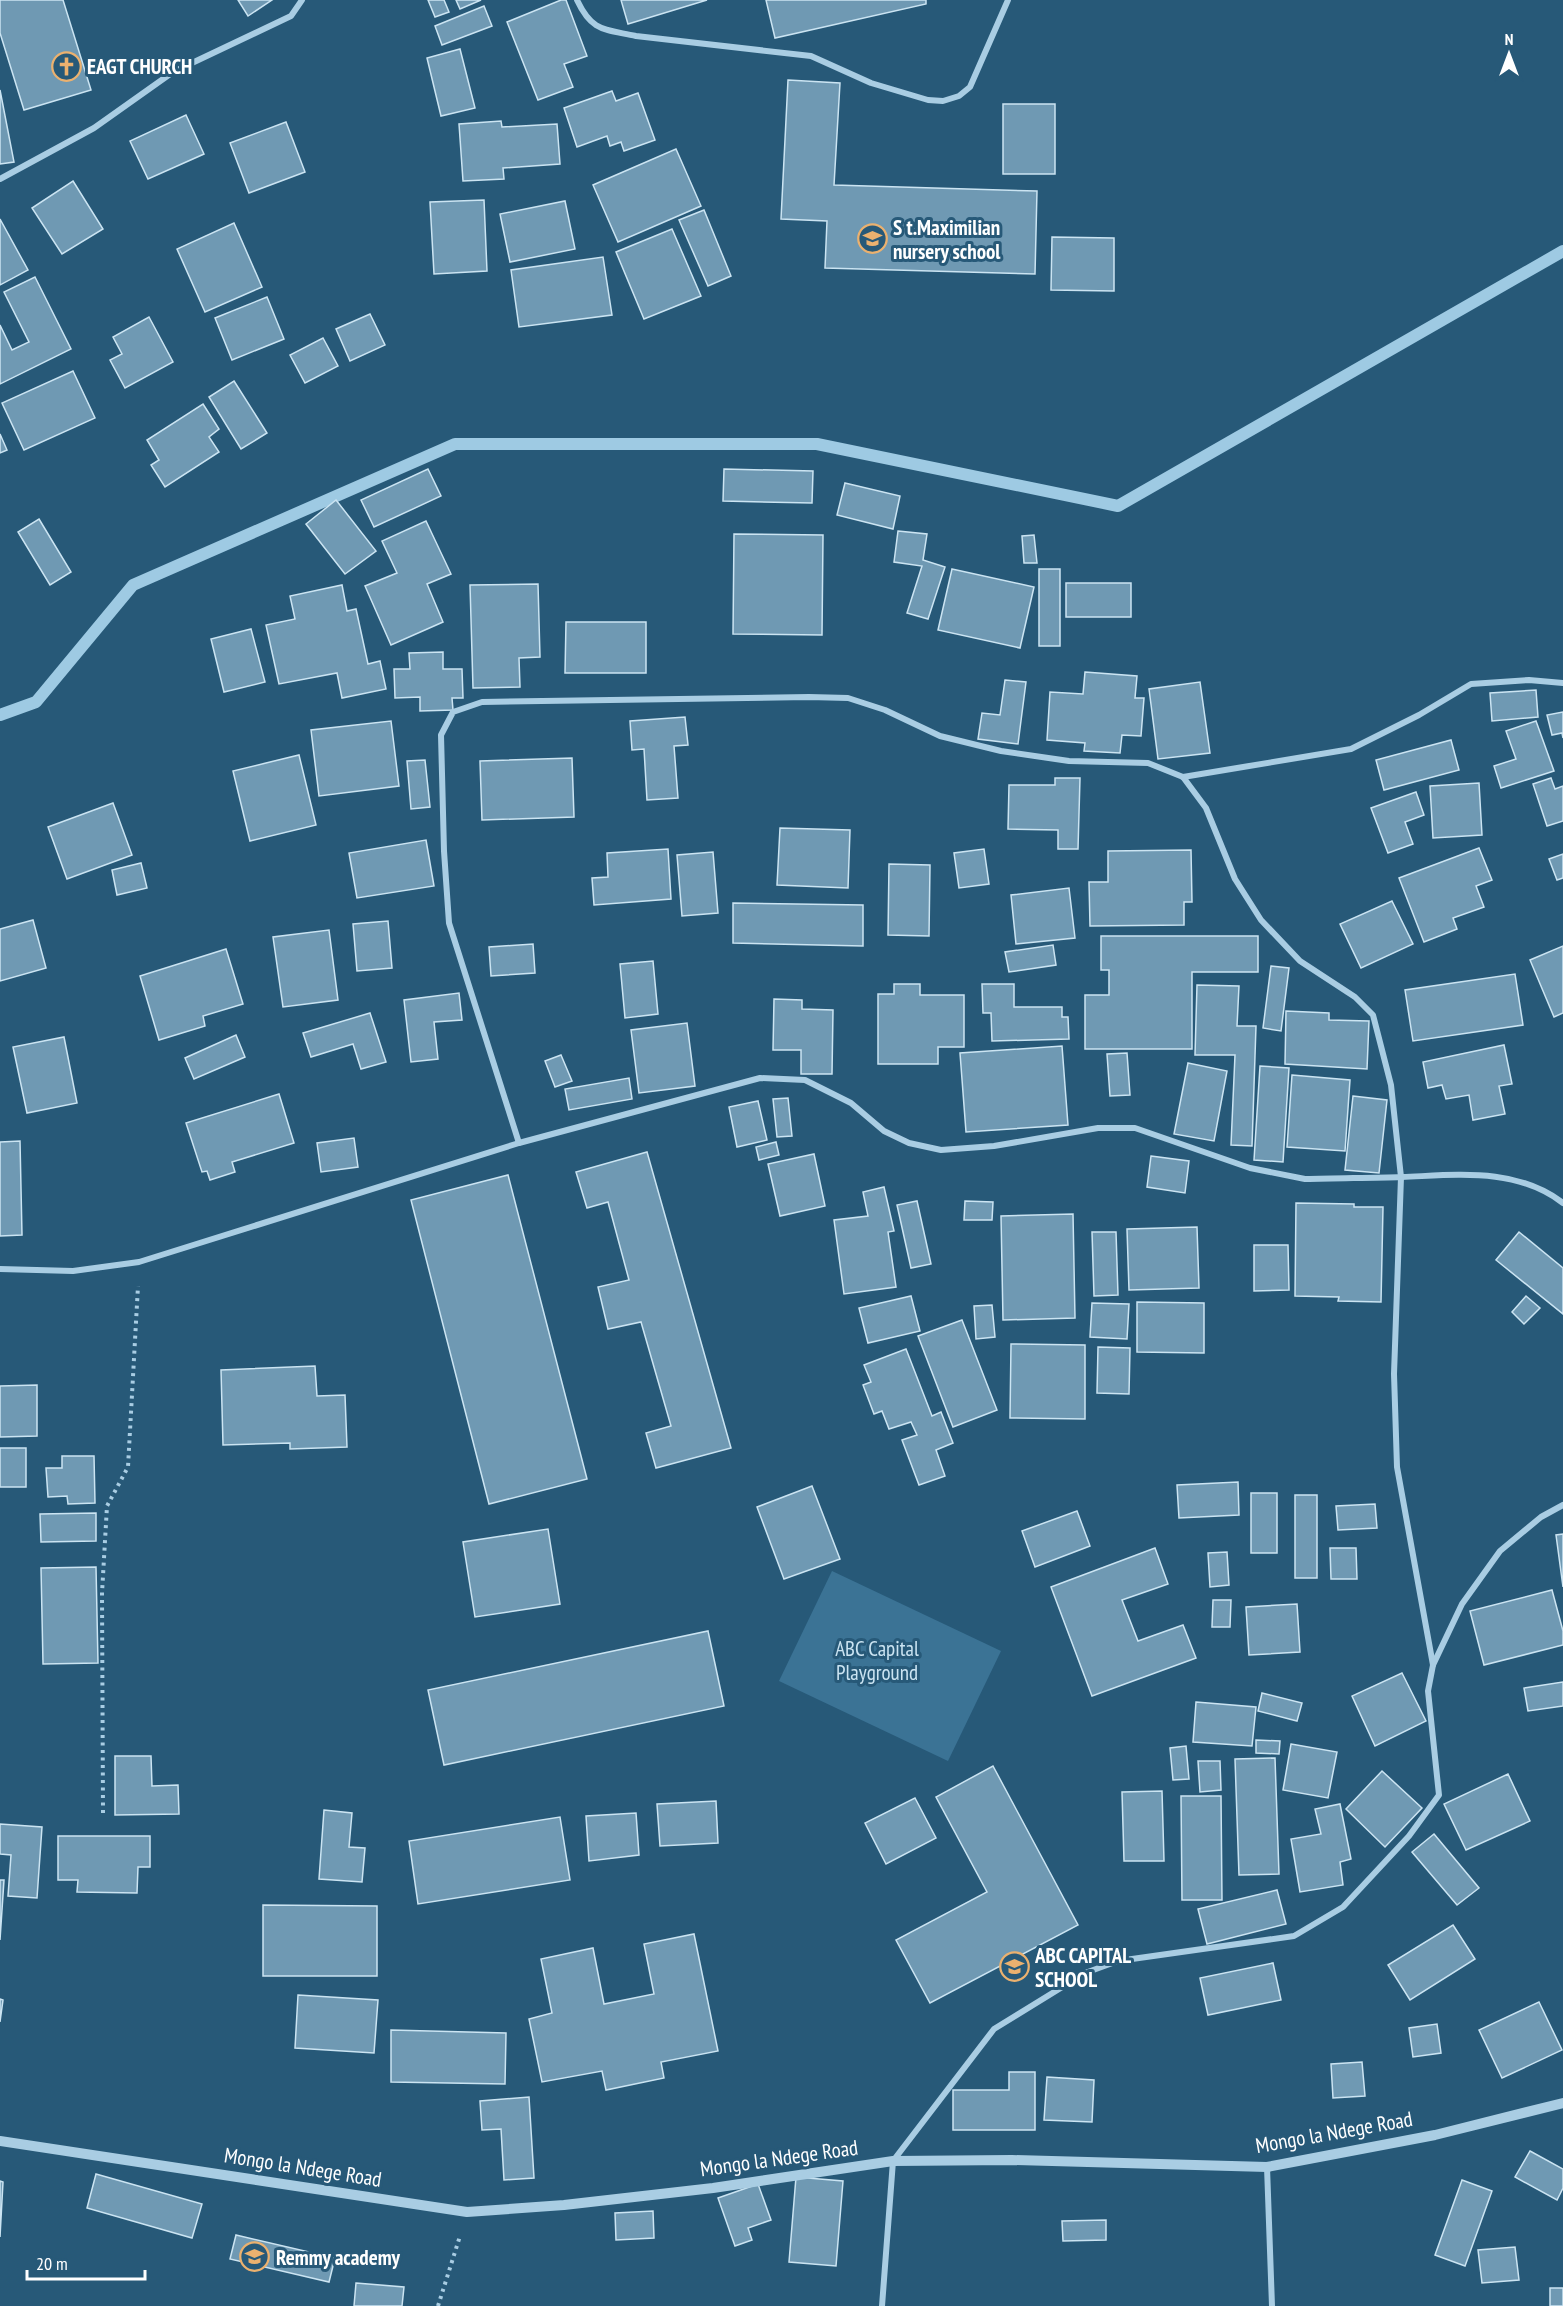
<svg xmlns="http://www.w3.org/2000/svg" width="1563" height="2306" font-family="'PT Sans Narrow',sans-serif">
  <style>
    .green { fill: #3b7395 }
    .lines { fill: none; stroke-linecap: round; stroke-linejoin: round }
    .stream { stroke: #9ecae3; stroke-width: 12 }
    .building { fill: #6f99b3; stroke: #cbe4f2; stroke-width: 1.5 }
    .path { stroke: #a9cde3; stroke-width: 4; stroke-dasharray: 3 4.5; stroke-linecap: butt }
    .minor { stroke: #a9cde3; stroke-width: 6 }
    .tertiary { stroke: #a9cde3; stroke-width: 10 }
    .labels { text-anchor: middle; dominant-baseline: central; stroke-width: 6; stroke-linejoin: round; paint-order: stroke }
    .poi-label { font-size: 21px; font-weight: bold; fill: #fff; stroke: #275978; text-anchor: start }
    .park-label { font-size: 21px; fill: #cbe4f2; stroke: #275978 }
    .street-label { font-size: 21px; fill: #fff; stroke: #275978 }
  </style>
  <rect width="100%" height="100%" fill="#275978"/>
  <path class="green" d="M832,1571L1001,1651L948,1761L779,1681Z"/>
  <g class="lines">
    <path class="stream" d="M0,715L36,702L133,585L455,444H817L1118,506L1563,251"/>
  </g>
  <g class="building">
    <path d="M0,0H63L91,90L24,110L0,33Z"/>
    <path d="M238,0H272L248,16Z"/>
    <path d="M428,0H444L449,12L435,17Z"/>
    <path d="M456,0H481L460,9Z"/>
    <path d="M561,0H566L587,56L564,64L573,87L538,100L507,22Z"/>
    <path d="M621,0H707L628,24Z"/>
    <path d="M766,0H926V4L775,38Z"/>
    <path d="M484,6L492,26L442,45L435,26Z"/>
    <path d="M460,49L475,108L441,116L427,58Z"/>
    <path d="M788,80L840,83L834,185L1037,191L1035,274L825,268L827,221L781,219Z"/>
    <path d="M0,90L14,162L0,164Z"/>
    <path d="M612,91L616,101L638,93L655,140L624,151L621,142L610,146L607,136L577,147L564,108Z"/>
    <rect x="1003" y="104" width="52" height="70"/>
    <path d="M186,115L204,154L148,179L130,141Z"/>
    <path d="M501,121L502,127L557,124L560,164L503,168L504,179L463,181L459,124Z"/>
    <path d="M286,122L305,172L249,193L230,143Z"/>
    <path d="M676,149L701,206L618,242L593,185Z"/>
    <path d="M73,181L103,229L62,254L32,208Z"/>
    <path d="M484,200L487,271L434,274L430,202Z"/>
    <path d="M565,201L575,249L510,262L500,214Z"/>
    <path d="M704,210L731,276L708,286L679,220Z"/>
    <path d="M0,219L28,270L0,285Z"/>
    <path d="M234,223L262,287L205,312L177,249Z"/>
    <path d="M672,229L701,296L644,319L616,252Z"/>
    <path d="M1052,237L1114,238V291L1051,290Z"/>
    <path d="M603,257L612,315L519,327L511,270Z"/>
    <path d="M35,277L71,349L0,384V325L12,350L29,342L4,292Z"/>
    <path d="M267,297L284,339L232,360L215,318Z"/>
    <path d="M370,314L385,345L350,361L336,329Z"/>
    <path d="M149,317L173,362L125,388L110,360L122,354L113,337Z"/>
    <path d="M323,338L338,366L305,383L290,355Z"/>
    <path d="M73,371L95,418L24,450L2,403Z"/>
    <path d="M234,381L267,433L241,449L209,397Z"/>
    <path d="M203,404L219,429L209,437L219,452L165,487L151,465L159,460L147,440Z"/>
    <path d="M0,434L7,450L0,453Z"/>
    <path d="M428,469L441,496L374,527L361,500Z"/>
    <path d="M724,469L813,471L812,503L723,501Z"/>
    <path d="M845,483L900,496L893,529L837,515Z"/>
    <path d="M336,500L376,551L345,574L306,524Z"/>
    <path d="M39,519L71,572L50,585L18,532Z"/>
    <path d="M426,521L451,574L427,584L443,622L391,645L365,586L397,573L382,541Z"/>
    <path d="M898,531L927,534L923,560L945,567L928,619L907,613L922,566L894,562Z"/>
    <path d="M734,534L823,535L822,635L733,634Z"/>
    <path d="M1034,535L1037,563H1024L1022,536Z"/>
    <path d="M952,569L1034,587L1020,648L938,630Z"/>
    <rect x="1039" y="569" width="21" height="77"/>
    <rect x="1066" y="583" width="65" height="34"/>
    <path d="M538,584L540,657L519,658L520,687L473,688L470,585Z"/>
    <path d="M342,585L347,611L356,609L368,664L380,661L386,689L342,698L337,673L279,684L266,625L295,619L290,596Z"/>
    <path d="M566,622H646V673H565Z"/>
    <path d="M251,629L265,682L224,692L211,639Z"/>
    <path d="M443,652V669H462L463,698H452L453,710L420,711V697L395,698L394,669H410L409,653Z"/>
    <path d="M1085,672L1137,676L1135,698H1144L1141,736L1122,735L1120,753L1084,751L1085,743L1047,740L1050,692L1083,694Z"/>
    <path d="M1005,680L1026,682L1018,744L978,739L982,713L1000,715Z"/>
    <path d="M1200,682L1210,753L1158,759L1149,689Z"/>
    <path d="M1536,690L1538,717L1492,721L1490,693Z"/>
    <path d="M1563,712V738L1562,733L1552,735L1547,715Z"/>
    <path d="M685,717L688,745L674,746L678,798L647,800L644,749L632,750L630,721Z"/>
    <path d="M391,721L399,786L319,796L311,730Z"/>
    <path d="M1536,721L1554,771L1501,788L1494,766L1516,759L1506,731Z"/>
    <path d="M1451,740L1459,770L1384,790L1376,760Z"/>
    <path d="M299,755L316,825L250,841L233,771Z"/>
    <path d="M572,758L574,817L482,820L480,761Z"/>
    <path d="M425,760L430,807L411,809L407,761Z"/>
    <path d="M1055,778H1080L1078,849H1058V830L1008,829L1009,785H1055Z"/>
    <path d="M1551,778L1555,789L1563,786V821L1547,826L1533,784Z"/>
    <path d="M1479,783L1482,835L1433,838L1430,786Z"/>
    <path d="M1416,792L1424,815L1405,822L1413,844L1388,853L1371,808Z"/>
    <path d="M113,803L132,855L67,879L48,827Z"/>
    <path d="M780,828L850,830L848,888L777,885Z"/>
    <path d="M426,840L434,886L357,898L349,853Z"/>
    <path d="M1479,848L1492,880L1476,886L1484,907L1453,918L1457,929L1424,942L1399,878Z"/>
    <path d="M668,849L671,899L594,905L592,878L608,877L607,853Z"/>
    <path d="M984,849L989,884L959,888L954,853Z"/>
    <path d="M1191,850L1192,902H1184V925L1090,926L1089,882H1108V851Z"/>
    <path d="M713,852L718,913L682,916L677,855Z"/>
    <path d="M1563,854V878L1557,880L1549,859Z"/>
    <path d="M141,863L147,888L117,895L112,870Z"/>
    <path d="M889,864L930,865L929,936L888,935Z"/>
    <path d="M1069,888L1075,938L1016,944L1011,895Z"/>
    <path d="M1392,901L1413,944L1361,968L1340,924Z"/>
    <path d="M733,903L863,905V946L733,943Z"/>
    <path d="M33,920L46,968L0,981V929Z"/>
    <path d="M388,921L392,968L357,971L353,924Z"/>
    <path d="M329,930L338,1000L283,1007L273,937Z"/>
    <path d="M1101,936H1258V972H1192V1049H1085V995H1109V970H1101Z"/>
    <path d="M533,944L535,973L491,976L489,947Z"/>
    <path d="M1053,945L1056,965L1009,972L1005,952Z"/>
    <path d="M1563,946V1013L1554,1017L1530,960Z"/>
    <path d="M226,949L243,1004L203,1016L205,1026L159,1040L140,976Z"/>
    <path d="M653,961L658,1014L625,1018L620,964Z"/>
    <path d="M1271,966L1289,968L1281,1031L1263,1028Z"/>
    <path d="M1515,974L1523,1025L1413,1041L1405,990Z"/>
    <path d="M894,984H920V995H964V1047H938V1064H878V994H894Z"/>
    <path d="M982,984H1014V1007H1062V1017H1068L1069,1039L992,1041L991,1013H983Z"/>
    <path d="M1197,985L1239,986L1237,1026H1256L1252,1146L1231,1145L1235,1055H1195Z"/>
    <path d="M459,993L462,1020L434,1022L438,1059L411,1062L404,1000Z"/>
    <path d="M774,999L802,1000V1009L833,1010L832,1074H801V1050H773Z"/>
    <path d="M1286,1011L1329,1013V1020L1369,1021L1367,1069L1285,1064Z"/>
    <path d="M370,1013L386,1062L361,1069L353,1044L311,1057L303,1033Z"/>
    <path d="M687,1023L695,1086L639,1093L631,1030Z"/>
    <path d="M236,1035L245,1057L194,1079L185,1058Z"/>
    <path d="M64,1037L77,1103L27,1113L13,1047Z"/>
    <path d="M1504,1045L1512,1084L1499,1086L1505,1114L1473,1120L1469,1095L1446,1099L1442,1085L1428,1088L1423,1062Z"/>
    <path d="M1062,1046L1068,1125L966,1132L960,1053Z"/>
    <path d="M1127,1053L1130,1095L1110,1096L1107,1054Z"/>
    <path d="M561,1055L572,1081L555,1087L545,1061Z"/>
    <path d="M1188,1063L1227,1071L1214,1141L1174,1134Z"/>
    <path d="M1260,1066L1289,1068L1283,1162L1254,1160Z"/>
    <path d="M1292,1075L1350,1080L1345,1151L1287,1147Z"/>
    <path d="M629,1078L632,1099L569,1110L565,1089Z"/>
    <path d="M279,1094L294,1143L232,1162L235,1172L210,1180L207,1171L202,1172L186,1123Z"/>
    <path d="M1353,1096L1387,1100L1379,1173L1345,1170Z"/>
    <path d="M788,1098L792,1136L777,1137L773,1099Z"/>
    <path d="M758,1101L767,1140L737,1147L729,1107Z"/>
    <path d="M354,1138L358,1167L321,1172L317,1143Z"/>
    <path d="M20,1141L22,1235L0,1236V1142Z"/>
    <path d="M776,1142L779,1155L759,1160L756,1147Z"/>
    <path d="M647,1152L731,1448L656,1468L646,1433L671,1426L641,1322L608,1329L598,1287L629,1280L608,1202L587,1208L576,1172Z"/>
    <path d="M814,1154L825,1206L780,1216L768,1164Z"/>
    <path d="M1151,1156L1189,1161L1185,1193L1147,1187Z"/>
    <path d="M508,1175L587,1479L489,1504L411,1200Z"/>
    <path d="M884,1187L894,1231L888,1232L896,1287L844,1294L834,1220L868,1216L863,1192Z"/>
    <path d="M917,1201L931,1264L911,1268L897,1205Z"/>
    <path d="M965,1201L993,1202L992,1220H964Z"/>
    <path d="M1296,1203L1354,1204V1207H1383L1381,1302L1338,1301L1339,1297L1295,1296Z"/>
    <path d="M1073,1214L1075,1318L1003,1320L1001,1216Z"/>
    <path d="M1197,1227L1199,1288L1129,1290L1127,1229Z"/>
    <path d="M1092,1232H1116L1118,1295L1094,1296Z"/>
    <path d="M1519,1232L1563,1268V1314L1496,1260Z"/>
    <path d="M1254,1245H1288L1289,1290L1254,1291Z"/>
    <path d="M911,1296L920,1331L868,1343L859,1308Z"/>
    <path d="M1526,1296L1540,1308L1524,1324L1512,1312Z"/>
    <path d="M1137,1302L1204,1303V1353L1137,1352Z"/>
    <path d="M1092,1303L1129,1304L1127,1339L1090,1337Z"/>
    <path d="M992,1305L995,1337L976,1339L974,1306Z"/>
    <path d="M962,1320L997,1410L953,1427L918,1336Z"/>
    <path d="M1011,1344L1085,1345V1419L1010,1418Z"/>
    <path d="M1098,1347L1130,1348L1129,1394L1097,1393Z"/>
    <path d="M906,1349L932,1416L941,1412L953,1443L936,1450L945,1476L919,1485L902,1440L917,1435L911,1422L889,1429L882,1411L874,1414L863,1385L871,1382L864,1365Z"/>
    <path d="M315,1366L317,1396L345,1395L347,1447L290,1449V1443L223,1445L221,1370Z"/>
    <path d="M37,1385V1436L0,1437V1386Z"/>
    <rect x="0" y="1448" width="26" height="39"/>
    <path d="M62,1456H94L95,1503L68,1504L67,1496L48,1497L46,1468H62Z"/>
    <path d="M1238,1482L1239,1515L1179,1518L1177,1485Z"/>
    <path d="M812,1486L840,1559L784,1579L757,1507Z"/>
    <rect x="1251" y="1493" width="26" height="60"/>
    <rect x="1295" y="1495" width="22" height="83"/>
    <path d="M1375,1504L1377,1528L1338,1530L1336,1506Z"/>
    <path d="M1077,1511L1090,1546L1035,1567L1022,1531Z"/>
    <path d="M96,1513V1541L41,1542L40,1514Z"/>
    <path d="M548,1529L560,1604L475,1617L463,1542Z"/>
    <path d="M1563,1534V1587L1556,1535Z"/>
    <path d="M1155,1548L1168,1584L1122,1600L1138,1641L1183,1625L1196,1658L1092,1696L1051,1587Z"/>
    <path d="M1330,1548H1356L1357,1579H1331Z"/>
    <path d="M1227,1552L1229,1585L1210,1587L1208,1553Z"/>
    <path d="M96,1567L98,1663L43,1664L41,1568Z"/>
    <path d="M1552,1590L1563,1631V1645L1484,1665L1470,1611Z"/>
    <path d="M1213,1600H1231L1230,1627H1212Z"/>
    <path d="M1297,1604L1300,1652L1249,1655L1246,1607Z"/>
    <path d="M708,1631L724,1706L444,1765L428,1690Z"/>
    <path d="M1402,1673L1426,1721L1375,1746L1352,1696Z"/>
    <path d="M1563,1682V1706L1528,1711L1524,1688Z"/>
    <path d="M1262,1693L1302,1703L1297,1721L1258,1711Z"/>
    <path d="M1196,1702L1256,1707L1252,1746L1193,1742Z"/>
    <path d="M1256,1740L1280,1741L1279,1754L1256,1753Z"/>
    <path d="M1291,1744L1337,1752L1328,1798L1283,1790Z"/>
    <path d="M1186,1746L1189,1779L1173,1780L1170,1748Z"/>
    <path d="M115,1756H151L152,1786L178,1785L179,1814L115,1815Z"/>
    <path d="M1275,1758L1279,1874L1239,1875L1235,1759Z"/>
    <path d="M1198,1761H1220L1221,1790L1200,1792Z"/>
    <path d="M993,1766L1078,1925L930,2003L896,1940L987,1892L936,1797Z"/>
    <path d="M1382,1771L1422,1808L1385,1847L1346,1809Z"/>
    <path d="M1508,1774L1530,1821L1466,1850L1444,1804Z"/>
    <path d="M1162,1791L1164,1861H1124L1122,1792Z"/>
    <path d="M1181,1796H1221L1222,1900H1182Z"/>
    <path d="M915,1798L936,1838L886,1864L865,1823Z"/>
    <path d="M716,1801L718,1843L660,1846L657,1804Z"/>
    <path d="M1340,1804L1351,1859L1340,1862L1343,1885L1300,1892L1291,1839L1321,1834L1315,1809Z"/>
    <path d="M324,1810L352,1813L349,1847L365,1848L362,1882L319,1879Z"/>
    <path d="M636,1813L639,1855L589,1861L586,1816Z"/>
    <path d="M560,1817L570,1880L418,1904L409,1841Z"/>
    <path d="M0,1824L42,1827L37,1898L8,1896L11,1855L0,1854Z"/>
    <path d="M1434,1834L1479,1888L1457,1905L1412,1852Z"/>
    <path d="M58,1836H150V1867H138L137,1893L77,1892L78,1880H58Z"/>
    <path d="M0,1880H4L0,1940Z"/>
    <path d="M1277,1890L1286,1924L1207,1944L1198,1909Z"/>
    <path d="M263,1905L377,1906V1976H263Z"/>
    <path d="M1453,1925L1475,1959L1410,2000L1388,1965Z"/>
    <path d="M694,1934L718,2051L661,2062L664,2078L606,2090L602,2071L542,2082L529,2019L552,2013L541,1959L593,1948L604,2004L654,1994L644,1944Z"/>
    <path d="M1273,1963L1281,2000L1208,2015L1200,1978Z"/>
    <path d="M298,1995L378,2000L374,2053L295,2048Z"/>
    <path d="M0,1999L3,2000L0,2022Z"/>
    <path d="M1539,2002L1562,2050L1502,2078L1479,2030Z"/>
    <path d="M1437,2024L1441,2053L1413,2057L1409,2028Z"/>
    <path d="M391,2030L506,2033L505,2084L391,2082Z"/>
    <path d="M1362,2062L1365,2096L1333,2098L1331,2064Z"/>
    <path d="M1009,2072H1035V2130H953V2090H1009Z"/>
    <path d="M1047,2077L1094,2080L1092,2122L1044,2120Z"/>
    <path d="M529,2097L534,2178L504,2180L501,2129L482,2130L480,2101Z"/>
    <path d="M1530,2151L1563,2169V2188L1557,2200L1515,2177Z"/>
    <path d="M96,2174L202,2204L192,2238L87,2208Z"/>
    <path d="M796,2177L843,2181L836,2266L789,2262Z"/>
    <path d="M1462,2180L1492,2191L1465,2266L1435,2255Z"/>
    <path d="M0,2181L3,2182L0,2237Z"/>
    <path d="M758,2184L771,2220L748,2228L752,2240L735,2246L718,2198Z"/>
    <path d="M653,2211L654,2238L616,2240L615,2213Z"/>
    <path d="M1106,2220V2240L1063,2241L1062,2221Z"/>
    <path d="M236,2235L335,2258L329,2282L230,2259Z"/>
    <path d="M1515,2247L1519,2280L1482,2283L1478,2250Z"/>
    <path d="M356,2283L404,2287L402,2306H354Z"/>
    <rect x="1550" y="2288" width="13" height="18"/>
  </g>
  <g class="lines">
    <g class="path">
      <path d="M103,1813L102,1593L107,1506L128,1467L138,1286"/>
      <path d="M438,2306L460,2236"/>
    </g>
    <g class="minor">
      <path d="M577,0C592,32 604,29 636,36L811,56L871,83L928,100L943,101L959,96L970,87L1008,0"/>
      <path d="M0,179L94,128L173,72L291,16L302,0"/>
      <path d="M1183,777L1351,749L1419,715L1471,684L1529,680L1563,683"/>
      <path d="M519,1143L449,923L444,851L441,735L453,712L482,702L809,697L848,698L885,710L940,736L1001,751L1069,761L1148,763L1183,777L1206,808L1235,879L1261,920L1300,961L1355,997L1373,1015L1391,1085L1401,1177L1394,1374L1397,1467L1433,1665"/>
      <path d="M0,1269L73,1271L139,1262L519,1143L760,1078L805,1080L851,1103L884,1131L909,1143L941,1150L994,1146L1098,1128H1135L1250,1168L1305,1179C1337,1178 1370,1178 1402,1177C1457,1175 1516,1167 1563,1203"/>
      <path d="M1267,2167L1272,2306"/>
      <path d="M882,2306L893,2161L994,2029L1085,1973L1118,1961L1294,1936L1343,1907L1409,1836L1439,1795L1428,1691L1433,1665L1462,1604L1500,1551L1541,1517L1563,1505"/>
    </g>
    <path class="tertiary" d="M0,2141L467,2212L564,2205L713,2188L893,2161L1012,2160L1267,2167L1435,2135L1563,2103"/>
  </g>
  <defs>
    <symbol id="church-ring" viewBox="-11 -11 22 22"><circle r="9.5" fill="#275978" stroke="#ebb16f" stroke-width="1.5"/><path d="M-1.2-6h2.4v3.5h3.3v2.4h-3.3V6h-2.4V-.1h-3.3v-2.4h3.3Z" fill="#ebb16f"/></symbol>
    <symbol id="school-ring" viewBox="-11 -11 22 22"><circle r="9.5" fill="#275978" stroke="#ebb16f" stroke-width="1.5"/><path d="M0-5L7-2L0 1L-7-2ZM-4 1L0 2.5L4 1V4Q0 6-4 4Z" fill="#ebb16f"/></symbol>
  </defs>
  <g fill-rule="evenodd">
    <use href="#church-ring" x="50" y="50" width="33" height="33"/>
    <use href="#school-ring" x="856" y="222" width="33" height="33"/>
    <use href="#school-ring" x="998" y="1950" width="33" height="33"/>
    <use href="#school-ring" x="238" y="2240" width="33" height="33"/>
  </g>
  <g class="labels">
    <g class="poi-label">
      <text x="87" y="66">EAGT CHURCH</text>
      <text x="893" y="227">S t.Maximilian<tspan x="893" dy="24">nursery school</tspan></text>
      <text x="1035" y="1955">ABC CAPITAL<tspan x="1035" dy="24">SCHOOL</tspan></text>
      <text x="276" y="2257">Remmy academy</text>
    </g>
    <g class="park-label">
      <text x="877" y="1648">ABC Capital<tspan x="877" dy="24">Playground</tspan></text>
    </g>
    <g class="street-label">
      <text transform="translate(1334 2132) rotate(-10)">Mongo la Ndege Road</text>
      <text transform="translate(779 2158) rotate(-8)">Mongo la Ndege Road</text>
      <text transform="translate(303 2167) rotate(9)">Mongo la Ndege Road</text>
    </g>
  </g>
  <g transform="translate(1509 54)" stroke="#275978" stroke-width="4.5" paint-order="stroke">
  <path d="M0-4.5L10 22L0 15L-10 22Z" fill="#ffffff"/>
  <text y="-9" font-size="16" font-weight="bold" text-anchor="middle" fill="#ffffff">N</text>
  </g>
  <path d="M27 2270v9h118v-9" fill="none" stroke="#ffffff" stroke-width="3"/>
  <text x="36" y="2270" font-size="18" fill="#ffffff" stroke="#275978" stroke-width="4.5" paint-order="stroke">20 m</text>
</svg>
